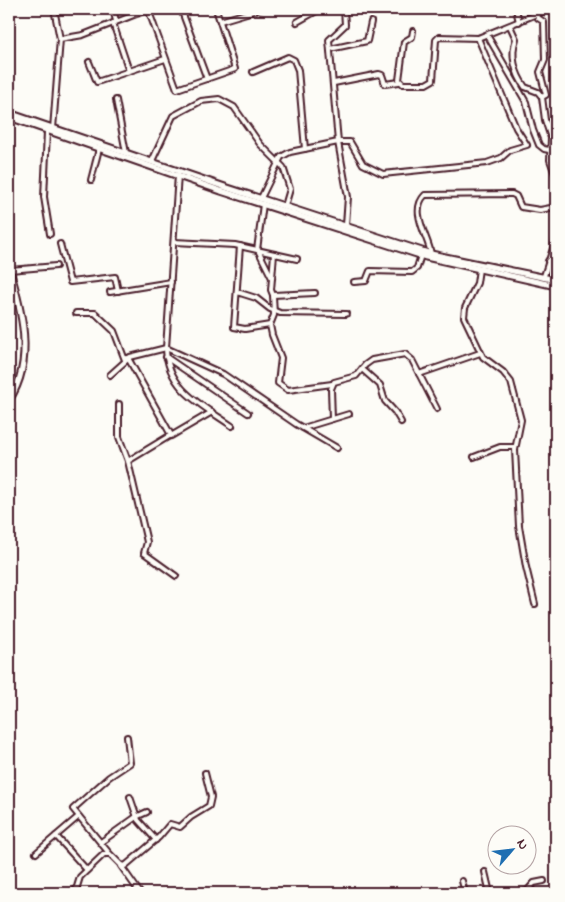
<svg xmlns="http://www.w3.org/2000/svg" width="565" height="902" font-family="'Indie Flower',sans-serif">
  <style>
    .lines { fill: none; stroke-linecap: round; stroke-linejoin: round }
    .street-casing { stroke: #4a1f2b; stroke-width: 8 }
    .secondary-casing { stroke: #4a1f2b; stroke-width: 9 }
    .street { stroke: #fdfcf7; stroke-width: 4 }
    .secondary { stroke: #fdfcf7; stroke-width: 5 }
  </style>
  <rect width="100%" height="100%" fill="#fdfcf7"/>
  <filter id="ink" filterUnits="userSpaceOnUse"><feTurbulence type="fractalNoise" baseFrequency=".02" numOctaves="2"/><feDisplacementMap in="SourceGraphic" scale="10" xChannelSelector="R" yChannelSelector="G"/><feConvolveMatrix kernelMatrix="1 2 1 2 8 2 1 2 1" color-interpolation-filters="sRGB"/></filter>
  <g filter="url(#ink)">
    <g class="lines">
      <defs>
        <g id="street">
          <path d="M54,9L60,39"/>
          <path d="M113,9L116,21"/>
          <path d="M148,9L177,89L235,69L216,9"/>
          <path d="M181,9L207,79"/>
          <path d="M516,9L519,22"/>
          <path d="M535,9L538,18L544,22L545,60L540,72L546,95L542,97"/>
          <path d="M220,21L260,9"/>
          <path d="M297,22L320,9"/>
          <path d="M113,23L129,71"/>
          <path d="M510,26L516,39C510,55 515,73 525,87L538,92L542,97L545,120L551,138L550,160L556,177"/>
          <path d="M413,31L412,37L404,42L399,80L403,84H426L433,80L436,40L439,37L478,38L549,9"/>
          <path d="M487,35L526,102L533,130L539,145L544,149L549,150"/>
          <path d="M330,49L367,41L371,22"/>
          <path d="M89,62L97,82L165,59"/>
          <path d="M253,72L288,57L294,60L298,70L305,149"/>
          <path d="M334,83L379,74L382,75L385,84L399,82"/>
          <path d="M116,100L126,153"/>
          <path d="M548,127L556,117"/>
          <path d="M53,129L60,39L83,35L149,9"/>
          <path d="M47,132L44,197L50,234"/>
          <path d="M152,161L173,116L201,101L219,99L234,107L260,144L283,167L290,189L285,206"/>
          <path d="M178,175L166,348C167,389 202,405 232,426"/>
          <path d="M91,180L99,149"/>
          <path d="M261,198L281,157L290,152L338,142L329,40L345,25L344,9"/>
          <path d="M346,225L348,197L338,142H350L363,164L383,174L487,163L501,158L510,150L527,145L516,128L478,38"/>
          <path d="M174,242L235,245L297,259"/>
          <path d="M60,244L70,282L115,277L118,291"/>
          <path d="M240,246L234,327L245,329L270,325"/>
          <path d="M257,250L263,204"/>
          <path d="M258,250L272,278"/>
          <path d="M274,254L271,290L273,295L315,293"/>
          <path d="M431,254C428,236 409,211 425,195L512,194L516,196L521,207L540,210L556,207"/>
          <path d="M548,261L556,265"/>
          <path d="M479,269L477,283L465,308L464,317L483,357L503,372L511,382L521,420L515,450L519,526L526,567L535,604"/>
          <path d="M10,270L56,266"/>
          <path d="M544,276L556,239"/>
          <path d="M354,282L366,281L370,271L412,272L417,268L421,255"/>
          <path d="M110,292L171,282"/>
          <path d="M237,292L256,298L270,309L280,313L346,314"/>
          <path d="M273,295L274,315L270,325L272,335L281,358L278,383L288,390L332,384"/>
          <path d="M76,313H95L114,331L125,360"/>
          <path d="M166,357L248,413"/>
          <path d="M128,358L171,435L128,461L147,542L144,553L176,576"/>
          <path d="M362,369L380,385L385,401L395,412L401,422"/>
          <path d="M419,374L480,353"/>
          <path d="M110,375L130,357L166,348L223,374L296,424L337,448"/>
          <path d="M119,404V437L128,461"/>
          <path d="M332,419L331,389L334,382L356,376L365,365L372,360L405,354L412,360L437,409"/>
          <path d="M303,428L349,414"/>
          <path d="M171,436L212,412"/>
          <path d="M474,457L500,447H515"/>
          <path d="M130,797L138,820L156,840"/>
          <path d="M56,836L87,870"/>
          <path d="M101,842L136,817L147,812"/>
          <path d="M36,853L78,817"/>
          <path d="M109,853L73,809L109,777L130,763L127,737"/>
          <path d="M121,866L140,893"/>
          <path d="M485,872L490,893"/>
          <path d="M462,881L465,893"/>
          <path d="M71,893L76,890L80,877L104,854H110L121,865L125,866L159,837L170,824L180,827L191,817L209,806L211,797L205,773"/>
          <path d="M519,893L527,891L534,883L544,881"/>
        </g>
        <g id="secondary">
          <path d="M9,113L228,188L431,254L556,280"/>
          <path d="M9,117L221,191L426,257L556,286"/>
          <path d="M9,267C21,308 36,361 9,400"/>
        </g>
      </defs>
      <use href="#street" class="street-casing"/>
      <use href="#secondary" class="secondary-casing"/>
      <use href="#street" class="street"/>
      <use href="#secondary" class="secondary"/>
    </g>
  </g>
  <rect width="565" height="902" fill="none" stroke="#fdfcf7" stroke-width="30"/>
  <rect x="15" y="15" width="535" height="872" fill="none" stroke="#4a1f2b" stroke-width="2" filter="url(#ink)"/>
  <g transform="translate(512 850) rotate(62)"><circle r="24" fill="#fdfcf7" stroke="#b5a4a5"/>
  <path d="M0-4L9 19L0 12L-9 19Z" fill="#1f6fb2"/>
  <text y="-8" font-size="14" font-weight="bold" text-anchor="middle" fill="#4a1f2b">N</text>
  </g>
</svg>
